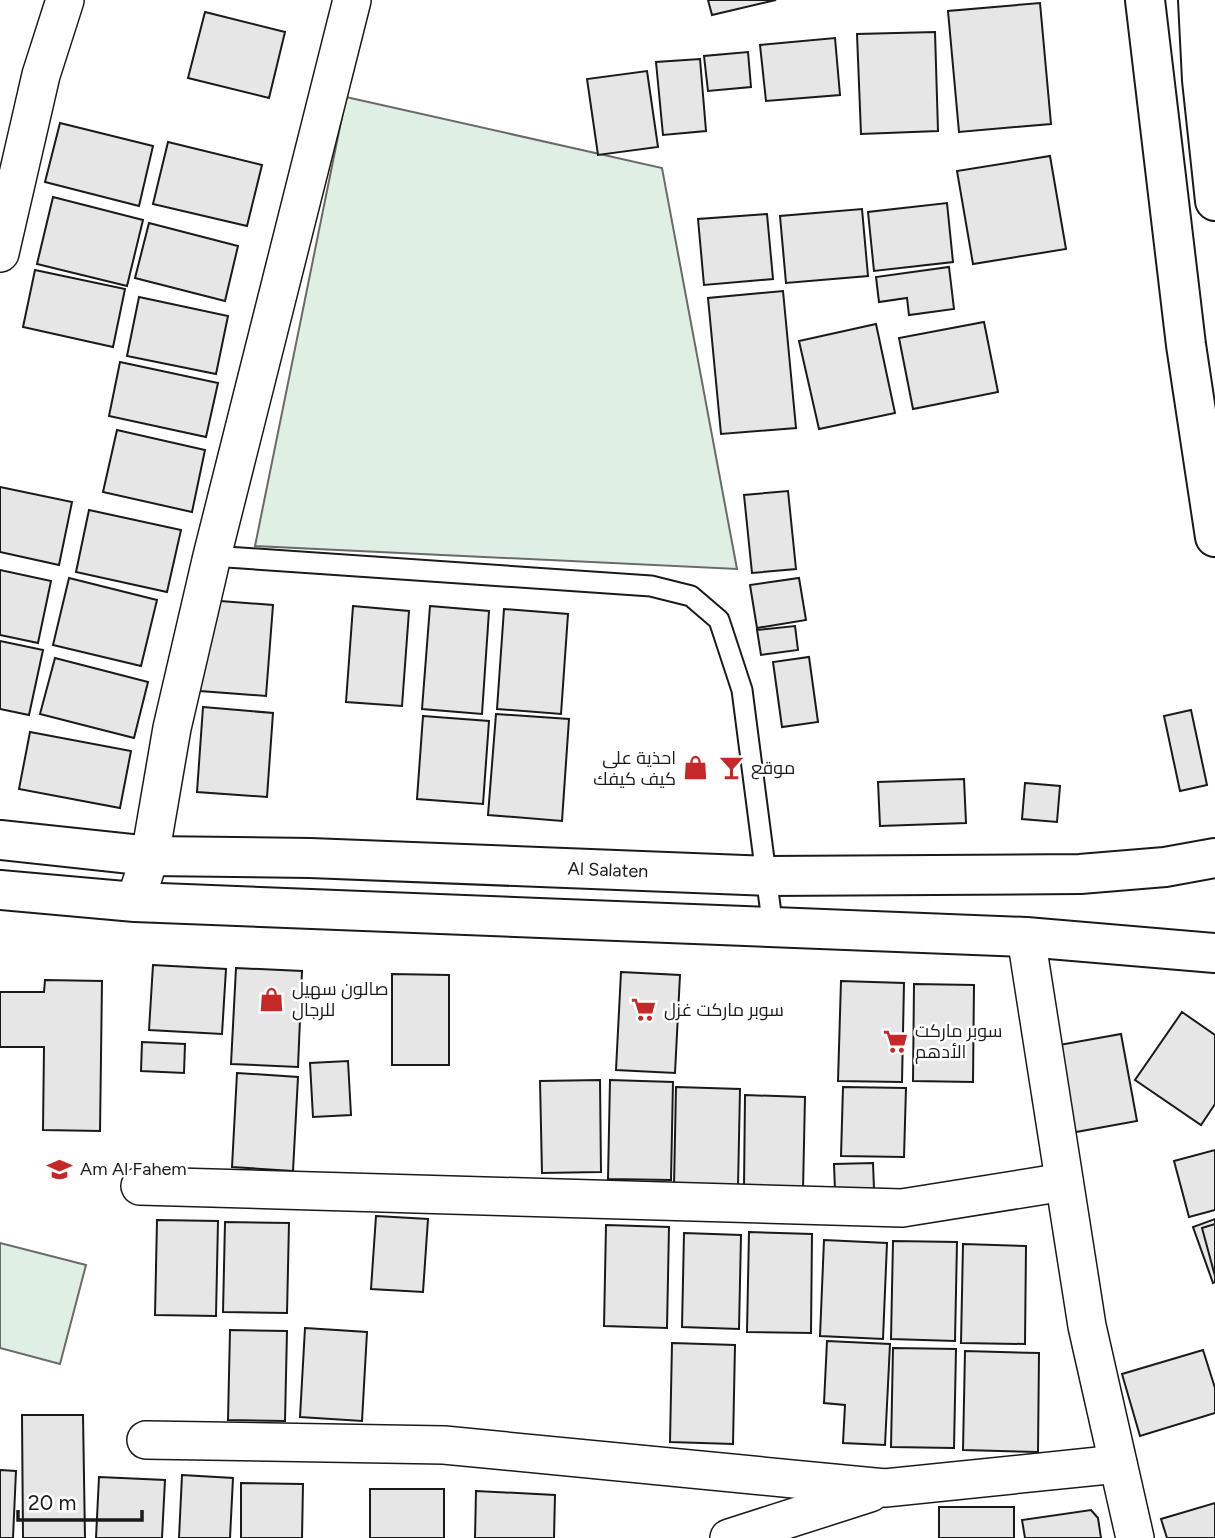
<svg xmlns="http://www.w3.org/2000/svg" width="1215" height="1538" font-family="Figtree,Cairo,sans-serif">
  <style>
    .green { fill: #e0efe3; stroke: #6a6a6a; stroke-width: 2 }
    .building { fill: #e6e6e6; stroke: #1a1a1a; stroke-width: 2 }
    .lines { fill: none; stroke-linecap: round; stroke-linejoin: round }
    .lane-casing { stroke: #1a1a1a; stroke-width: 23 }
    .street-casing { stroke: #1a1a1a; stroke-width: 40 }
    .secondary-casing { stroke: #1a1a1a; stroke-width: 42 }
    .lane { stroke: #fff; stroke-width: 19 }
    .street { stroke: #fff; stroke-width: 37 }
    .secondary { stroke: #fff; stroke-width: 38 }
    .labels { text-anchor: middle; dominant-baseline: central; stroke-width: 5; stroke-linejoin: round; paint-order: stroke }
    .poi-label { font-size: 18px; fill: #1a1a1a; stroke: #fff; text-anchor: start }
    .street-label { font-size: 18px; fill: #1a1a1a; stroke: #fff }
  </style>
  <rect width="100%" height="100%" fill="#fff"/>
  <g class="green">
    <path d="M346,97L662,168L737,569L255,546Z"/>
    <path d="M0,1243L86,1265L60,1364L0,1348Z"/>
  </g>
  <g class="building">
    <path d="M708,0H776L712,15Z"/>
    <path d="M1040,3L1051,124L959,132L948,11Z"/>
    <path d="M205,12L285,32L269,98L188,78Z"/>
    <path d="M935,32L938,131L861,134L857,34Z"/>
    <path d="M835,38L840,95L766,101L760,45Z"/>
    <path d="M748,52L751,87L708,91L704,56Z"/>
    <path d="M700,59L706,131L663,135L656,62Z"/>
    <path d="M647,71L658,147L598,155L587,79Z"/>
    <path d="M60,123L153,146L139,206L45,182Z"/>
    <path d="M168,142L262,165L247,226L153,204Z"/>
    <path d="M1050,156L1066,249L973,264L957,171Z"/>
    <path d="M53,197L143,220L127,286L37,264Z"/>
    <path d="M947,203L953,262L874,271L868,212Z"/>
    <path d="M862,209L868,276L786,283L780,216Z"/>
    <path d="M767,214L773,279L704,285L698,219Z"/>
    <path d="M149,223L238,246L225,301L135,278Z"/>
    <path d="M949,267L954,309L909,315L907,298L879,302L876,277Z"/>
    <path d="M35,270L125,289L113,347L23,327Z"/>
    <path d="M783,291L796,428L721,434L708,298Z"/>
    <path d="M139,297L228,316L216,374L127,356Z"/>
    <path d="M984,322L998,392L913,409L899,338Z"/>
    <path d="M876,324L895,413L819,429L799,341Z"/>
    <path d="M120,362L218,383L206,437L109,416Z"/>
    <path d="M117,430L205,450L192,512L103,492Z"/>
    <path d="M0,487L72,502L59,565L0,552Z"/>
    <path d="M788,491L796,569L752,573L744,495Z"/>
    <path d="M89,510L181,530L167,592L76,572Z"/>
    <path d="M0,570L51,581L38,643L0,635Z"/>
    <path d="M69,578L157,600L141,666L53,645Z"/>
    <path d="M799,578L806,620L757,628L750,585Z"/>
    <path d="M207,600L273,605L266,696L200,691Z"/>
    <path d="M353,606L409,611L402,706L346,702Z"/>
    <path d="M430,606L489,611L482,714L422,709Z"/>
    <path d="M504,609L568,614L561,714L497,709Z"/>
    <path d="M795,626L798,650L761,655L757,630Z"/>
    <path d="M0,641L43,650L29,715L0,709Z"/>
    <path d="M809,657L818,722L782,727L773,662Z"/>
    <path d="M55,658L148,682L134,738L40,714Z"/>
    <path d="M203,707L273,713L267,797L197,792Z"/>
    <path d="M1191,710L1207,785L1180,791L1164,716Z"/>
    <path d="M496,714L569,719L562,821L488,815Z"/>
    <path d="M423,716L489,721L483,804L417,799Z"/>
    <path d="M30,732L131,751L120,808L19,789Z"/>
    <path d="M964,779L966,823L880,826L878,782Z"/>
    <path d="M1025,783L1060,786L1057,822L1022,819Z"/>
    <path d="M153,965L226,969L222,1034L149,1030Z"/>
    <path d="M236,968L302,971L298,1067L231,1064Z"/>
    <path d="M621,972L680,975L675,1073L616,1070Z"/>
    <path d="M392,974L449,975V1065H392Z"/>
    <path d="M45,980L102,981L100,1131L43,1130L44,1047H0V992H44Z"/>
    <path d="M841,981L904,983L902,1082L838,1081Z"/>
    <path d="M914,984L974,985L973,1082L913,1081Z"/>
    <path d="M1182,1012L1215,1035V1104L1201,1125L1135,1080Z"/>
    <path d="M1121,1034L1137,1121L1065,1134L1048,1047Z"/>
    <path d="M142,1042L185,1044L184,1073L141,1071Z"/>
    <path d="M348,1061L351,1115L313,1117L310,1063Z"/>
    <path d="M237,1073L298,1077L293,1171L232,1167Z"/>
    <path d="M600,1080L601,1172L542,1173L540,1081Z"/>
    <path d="M610,1080L673,1082L671,1180L608,1179Z"/>
    <path d="M676,1087L740,1089L738,1187L674,1186Z"/>
    <path d="M843,1087L906,1088L904,1157L841,1156Z"/>
    <path d="M745,1095L805,1097L803,1190L744,1188Z"/>
    <path d="M1215,1150V1210L1189,1217L1174,1161Z"/>
    <path d="M873,1163L874,1189L835,1190L834,1164Z"/>
    <path d="M376,1216L428,1219L423,1292L371,1289Z"/>
    <path d="M1215,1219V1282L1213,1283L1193,1227Z"/>
    <path d="M157,1220L218,1221L216,1316L155,1315Z"/>
    <path d="M225,1222L289,1223L287,1313L223,1312Z"/>
    <path d="M1215,1224V1276L1202,1228Z"/>
    <path d="M606,1225L669,1227L667,1328L604,1326Z"/>
    <path d="M749,1232L812,1234L811,1333L747,1332Z"/>
    <path d="M684,1233L741,1235L739,1329L682,1327Z"/>
    <path d="M824,1240L887,1243L883,1339L820,1336Z"/>
    <path d="M893,1241L957,1242L955,1341L891,1339Z"/>
    <path d="M963,1244L1026,1246L1025,1344L961,1343Z"/>
    <path d="M305,1328L367,1332L362,1421L300,1417Z"/>
    <path d="M230,1330L287,1331L285,1421L228,1420Z"/>
    <path d="M827,1341L890,1344L885,1445L843,1443L845,1405L824,1403Z"/>
    <path d="M672,1343L735,1345L733,1444L670,1442Z"/>
    <path d="M893,1348L956,1349L954,1448L891,1447Z"/>
    <path d="M1203,1350L1215,1388V1413L1140,1436L1122,1374Z"/>
    <path d="M965,1351L1039,1353L1038,1452L963,1450Z"/>
    <path d="M22,1415H83L85,1538H23Z"/>
    <path d="M0,1470L16,1471L13,1538H0Z"/>
    <path d="M182,1475L233,1478L230,1538H179Z"/>
    <path d="M99,1477L165,1480L162,1538H96Z"/>
    <path d="M241,1483L303,1484L302,1538H241Z"/>
    <rect x="370" y="1489" width="74" height="49"/>
    <path d="M476,1491L555,1495L554,1538H475Z"/>
    <path d="M1215,1503V1538H1167L1161,1519Z"/>
    <rect x="939" y="1507" width="75" height="31"/>
    <path d="M1091,1510L1098,1518L1101,1538H1025L1022,1520Z"/>
  </g>
  <g class="lines">
    <defs>
      <path id="lane" d="M212,556L651,586L691,596L719,620L742,690L773,929"/>
      <g id="street">
        <path d="M0,253L41,75L65,0"/>
        <path d="M135,902L150,856L172,728L212,556L352,0"/>
        <path d="M1026,937L1087,1326L1135,1538"/>
        <path d="M140,1186L902,1208L1064,1182"/>
        <path d="M146,1440L444,1445L885,1488L1118,1464"/>
        <path d="M729,1538L870,1493"/>
      </g>
      <g id="secondary">
        <path d="M1145,0L1186,345L1215,537"/>
        <path d="M1198,0L1202,80L1215,201"/>
        <path d="M0,840L150,856L310,858L768,876L1080,874L1165,867L1215,858"/>
        <path d="M0,890L135,902L1026,937L1215,953"/>
      </g>
    </defs>
    <use href="#lane" class="lane-casing"/>
    <use href="#street" class="street-casing"/>
    <use href="#secondary" class="secondary-casing"/>
    <use href="#lane" class="lane"/>
    <use href="#street" class="street"/>
    <use href="#secondary" class="secondary"/>
  </g>
  <defs>
    <symbol id="shop-bare" viewBox="-9 -9 18 18"><path d="M-5-2.5h2.3a2.7 3.5 0 0 1 5.4 0H5L5.5 6h-11ZM-1.5-2.5h3a1.5 2.3 0 0 0-3 0Z" fill="#c62828" stroke="#fff" stroke-width="2.5" paint-order="stroke"/></symbol>
    <symbol id="bar-bare" viewBox="-9 -9 18 18"><path d="M-6-5H6L.8 .8V4.5H3.5V6h-7V4.5H-.8V.8Z" fill="#c62828" stroke="#fff" stroke-width="2.5" paint-order="stroke"/></symbol>
    <symbol id="supermarket-bare" viewBox="-9 -9 18 18"><path d="M-6-5.5h2.5l.6 2H6L4.5 2H-2.5L-4.4-4H-6ZM-1.5 3.2a1.3 1.3 0 1 0 .1 0ZM3 3.2a1.3 1.3 0 1 0 .1 0Z" fill="#c62828" stroke="#fff" stroke-width="2.5" paint-order="stroke"/></symbol>
    <symbol id="school-bare" viewBox="-9 -9 18 18"><path d="M0-5L7-2L0 1L-7-2ZM-4 1L0 2.5L4 1V4Q0 6-4 4Z" fill="#c62828" stroke="#fff" stroke-width="2.5" paint-order="stroke"/></symbol>
  </defs>
  <g fill-rule="evenodd">
    <use href="#shop-bare" x="678" y="750" width="35" height="35"/>
    <use href="#bar-bare" x="714" y="750" width="35" height="35"/>
    <use href="#shop-bare" x="254" y="982" width="35" height="35"/>
    <use href="#supermarket-bare" x="626" y="992" width="35" height="35"/>
    <use href="#supermarket-bare" x="878" y="1024" width="35" height="35"/>
    <use href="#school-bare" x="42" y="1152" width="35" height="35"/>
  </g>
  <g class="labels">
    <g class="poi-label">
      <text x="676" y="758" text-anchor="end">احذية على<tspan x="676" dy="21">كيف كيفك</tspan></text>
      <text x="751" y="768">موقع</text>
      <text x="292" y="989">صالون سهيل<tspan x="292" dy="21">للرجال</tspan></text>
      <text x="664" y="1010">سوبر ماركت غزل</text>
      <text x="915" y="1031">سوبر ماركت<tspan x="915" dy="21">الأدهم</tspan></text>
      <text x="80" y="1169">Am Al Fahem</text>
    </g>
    <g class="street-label">
      <text transform="translate(608 870) rotate(2)">Al Salaten</text>
    </g>
  </g>
  <path d="M18 1510v10h124v-10" fill="none" stroke="#1a1a1a" stroke-width="3.5"/>
  <text x="28" y="1510" font-size="21" fill="#1a1a1a" stroke="#ffffff" stroke-width="5" paint-order="stroke">20 m</text>
</svg>
